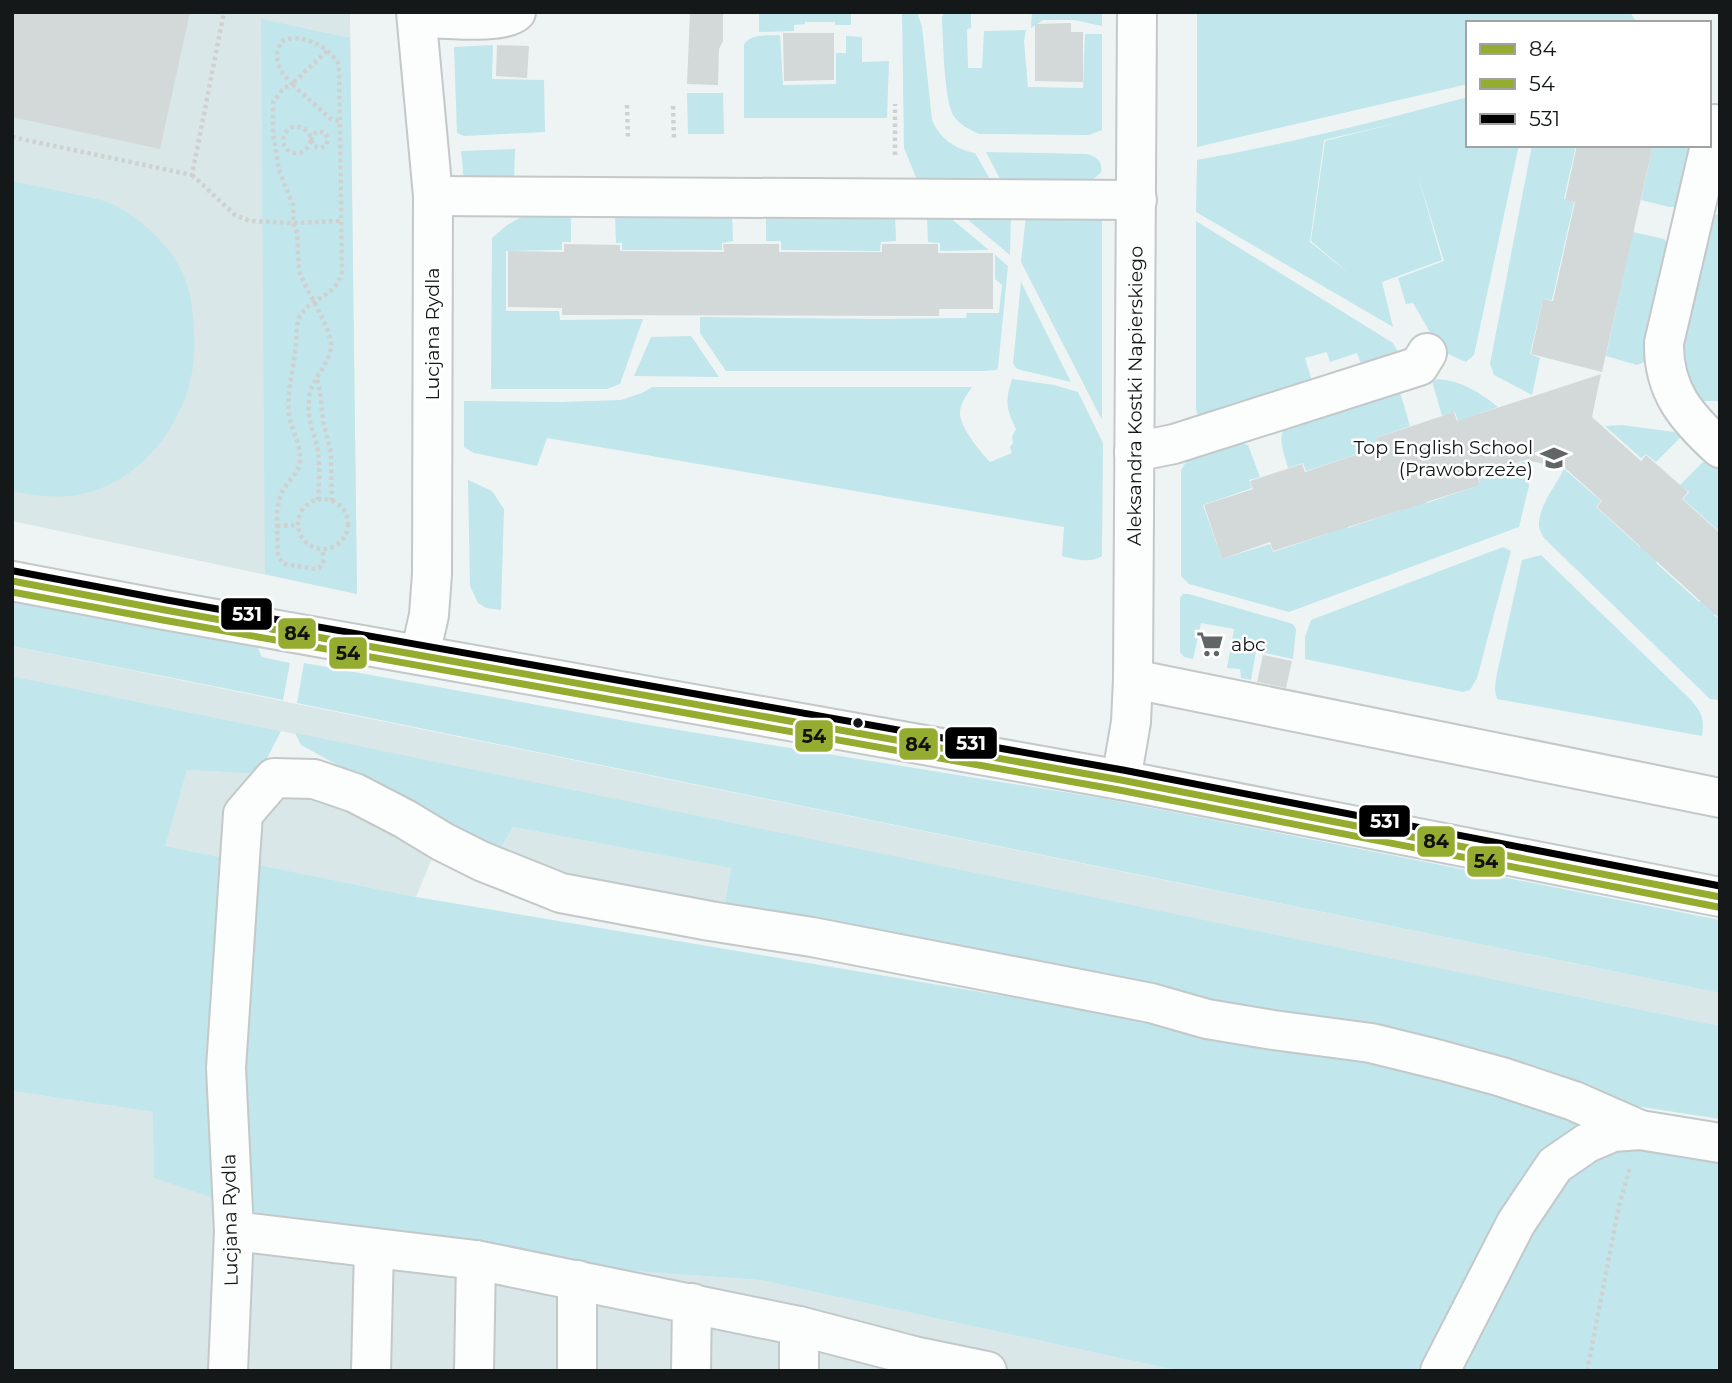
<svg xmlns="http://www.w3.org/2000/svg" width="1732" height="1383" font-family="Montserrat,sans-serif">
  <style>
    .built { fill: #d9e7e9 }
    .green { fill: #c1e6ec; fill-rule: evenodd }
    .building { fill: #d3d8d8 }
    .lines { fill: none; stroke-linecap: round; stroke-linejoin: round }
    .minor-casing { stroke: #c3c8c9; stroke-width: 42 }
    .path { stroke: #cfd1d1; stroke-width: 4.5; stroke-dasharray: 3.5 3.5; stroke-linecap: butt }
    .minor { stroke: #fcfdfd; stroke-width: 38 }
    .bus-1-casing { stroke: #fff; stroke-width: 12 }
    .bus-2-casing { stroke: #fff; stroke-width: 12 }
    .bus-3-casing { stroke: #fff; stroke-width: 12 }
    .bus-1 { stroke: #94ac2f; stroke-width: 7 }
    .bus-2 { stroke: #94ac2f; stroke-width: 7 }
    .bus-3 { stroke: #000; stroke-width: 7 }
    .bus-dot { fill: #141819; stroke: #fff; stroke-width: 2.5 }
    .labels { text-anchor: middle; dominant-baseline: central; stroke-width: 5; stroke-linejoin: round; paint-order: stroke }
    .street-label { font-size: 19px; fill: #141819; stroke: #fff }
    .poi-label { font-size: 19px; fill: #141819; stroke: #fff; text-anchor: end }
    .line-badge { stroke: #fff; stroke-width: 2.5 }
    .badge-label { font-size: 19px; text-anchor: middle; font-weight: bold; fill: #fff }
    .pale-badge-label { font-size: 19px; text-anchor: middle; font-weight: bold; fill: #111 }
  </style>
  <rect width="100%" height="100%" fill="#eef4f4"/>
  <g class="built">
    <path d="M12,12H350L357,594L12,521Z"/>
    <path d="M12,646L1720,993V1026L12,676Z"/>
    <path d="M187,770L259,774L436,849L416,897L164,846Z"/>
    <path d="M513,827L731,868L724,909L543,875L498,853Z"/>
    <path d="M12,1091L153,1112L476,1260L760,1280L1180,1371H12Z"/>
  </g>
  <g class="green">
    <path d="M759,12H851V25H835V22H805V24L794,25V31L759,32Z"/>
    <path d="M917,12L922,27L932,120C940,139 955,149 975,153L991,181L918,182L904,148L902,13Z"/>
    <path d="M945,12H971V28L967,29L968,68H982L984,31L1026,30L1024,41L1028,87L1083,88L1085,34H1102V130L1089,135L979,134C969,129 959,125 953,115C944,99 943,38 942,17Z"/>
    <path d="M1032,12H1102V26L1074,20H1043L1031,28Z"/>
    <path d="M1197,12H1630L1637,23H1468V84L1197,147Z"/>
    <path d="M261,19L350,38L357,594L265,574Z"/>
    <path d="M780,35L783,85L836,84V53H846V36L862,37V62L889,61L887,118H744V44C752,33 768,36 780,35Z"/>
    <path d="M493,45L492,79L544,80L545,132L464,136L457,133L454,47Z"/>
    <path d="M687,93H723L724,134H688Z"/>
    <path d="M1468,97V145H1519L1474,355L1466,362L1441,351L1413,303L1406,304L1398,278L1444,261L1417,173L1442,260L1382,282L1393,327L1196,212L1197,160C1288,144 1378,121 1468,97ZM1401,122L1325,141L1311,241L1351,275L1310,242L1324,140Z"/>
    <path d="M1532,145H1576L1564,199L1574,202L1552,300L1543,299L1530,354L1540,358L1532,395L1494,375L1490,364Z"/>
    <path d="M1653,145H1698L1677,207H1669L1641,200Z"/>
    <path d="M515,149L514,182H464L461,151Z"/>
    <path d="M986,152L1086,154C1097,156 1103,162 1101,173L1089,182L1002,183Z"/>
    <path d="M12,181C31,185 50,189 69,193C86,197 105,199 120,208C146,223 173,249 184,277C190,290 192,305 193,319C195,335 195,350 193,366C186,419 147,473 96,490C67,500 41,497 12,491Z"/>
    <path d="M543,205H571V242H562V250L506,251V311H559L560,320L643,319L620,384L607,389H491L492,238L507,225Z"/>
    <path d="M766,211L895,213L896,241L881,242L880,251L781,250V241H766Z"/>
    <path d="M615,212H732L733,241L722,243V250H622V243H616Z"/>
    <path d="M943,212L989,250L940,251V243L928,242L927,213Z"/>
    <path d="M1720,213V401H1691L1676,364L1713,216Z"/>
    <path d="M961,214L1011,215L1010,255Z"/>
    <path d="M1026,216L1102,217V420L1021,262Z"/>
    <path d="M1196,221L1393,343L1401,357L1363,369L1357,353L1330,362L1327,352L1305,358L1314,388L1202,423L1196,410Z"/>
    <path d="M1633,232L1664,239L1670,246L1647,361L1637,365L1606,356Z"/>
    <path d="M995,255L1008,266L998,368L996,370L984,371H726L700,333V317L882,319L966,318L967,313H999L1002,285L995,279Z"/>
    <path d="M1021,282L1071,382L1017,369L1013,364Z"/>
    <path d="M691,336L719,377L634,376L651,337Z"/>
    <path d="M1012,379L1054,385L1078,392L1103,443L1102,556C1090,564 1075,559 1062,556L1064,527L547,438L537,466L474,453L464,447V401L561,402L621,400L642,393L652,387H972C967,395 960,403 960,413C960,428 980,451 990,462L1012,453L1010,447L1013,443L1012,437L1016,429C1006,409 1005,401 1012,379Z"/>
    <path d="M1438,379C1462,381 1479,392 1498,407L1458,421L1455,412L1442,416L1432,381Z"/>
    <path d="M1393,390L1401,395L1410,426L1376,438L1379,447L1306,471L1303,463L1288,468C1284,452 1276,437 1287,423Z"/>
    <path d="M1622,425L1674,432L1682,436L1656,462L1646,454L1641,458L1605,426Z"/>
    <path d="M1231,441L1248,445L1260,477L1249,480L1252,488L1203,505L1222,559L1270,544L1273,552L1327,534L1344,519L1348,528L1404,509L1423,494L1427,503L1480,485L1478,476L1525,461L1529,486L1519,527L1289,612L1189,584L1181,576V470L1190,456Z"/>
    <path d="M1703,462H1710L1720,467V532L1683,499L1689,492L1680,485Z"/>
    <path d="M1564,469L1601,501L1596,507L1640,547L1645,542L1661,556L1656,563L1699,602L1705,596L1719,610L1714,615L1720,620V700L1710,699L1544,538C1541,533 1538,528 1539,522C1541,503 1556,485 1564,469Z"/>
    <path d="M468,480L492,491L504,509L501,610L486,608L478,603L470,586Z"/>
    <path d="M1503,547L1511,551L1477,678L1470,690L1463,692L1305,659V637L1311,620Z"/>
    <path d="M1541,555L1692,701C1703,715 1704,719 1702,736L1497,699L1495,690L1496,678L1522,560Z"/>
    <path d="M1183,594H1189L1293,624L1296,629L1293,659L1256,651L1251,680L1241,678L1240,669L1227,668L1234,629L1201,623L1193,659L1184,657L1180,652V598Z"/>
    <path d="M12,602L257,646L262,657L290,663L283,700L12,646Z"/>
    <path d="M304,663L654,726L1101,798L1720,920V993L297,703Z"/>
    <path d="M12,676L281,731L259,774L187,770L165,846L416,897L1390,1061L1647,1147L1720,1159V1371H1180L760,1280L476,1260L374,1248L244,1208L154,1178L153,1112L12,1091Z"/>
    <path d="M295,733L1720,1026V1119L1629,1105L724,909L731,868L513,827L498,853L301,745Z"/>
  </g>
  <g class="building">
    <path d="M12,12H190L160,149L12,117Z"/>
    <path d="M690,12H723V41L719,49L718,85L687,84Z"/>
    <path d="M1071,23V32H1083V82L1035,81V24Z"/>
    <path d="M783,33H834V80L784,81Z"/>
    <path d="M497,45L529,46L527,78L496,76Z"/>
    <path d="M1577,145H1653L1602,372L1531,354L1543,299L1553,301L1575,202L1565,200Z"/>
    <path d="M564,244L620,245V251L724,252L723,244H779V252H882V244H938V253H993V309H939V316L562,315V308L508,307V251L564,252Z"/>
    <path d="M1601,374L1592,417L1641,461L1646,455L1688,492L1682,499L1720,533V619L1597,507L1602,501L1565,468L1525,460L1477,476L1480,485L1273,551L1270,542L1222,559L1204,505L1253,489L1250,481L1302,464L1305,472L1379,447L1376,438L1454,412L1457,421Z"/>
    <path d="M1263,655L1292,661L1286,688L1257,682Z"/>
  </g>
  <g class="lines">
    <defs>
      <g id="minor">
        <path d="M416,12L433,196L432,574L429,615L420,655"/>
        <path d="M417,17C437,18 503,25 516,12"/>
        <path d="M1715,124L1664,343C1663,391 1687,418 1720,448"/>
        <path d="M433,196L1137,200"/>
        <path d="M1134,452L1174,444L1419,366L1427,353"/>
        <path d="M12,581L165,610L1121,780L1720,897"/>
        <path d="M1133,679L1720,798"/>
        <path id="s1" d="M1121,780L1131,722L1133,679L1137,12"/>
        <path d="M234,1231L476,1260L799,1326L914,1356L987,1371"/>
        <path d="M228,1371L234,1231L226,1068L243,814L274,778L314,779L355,793L405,819L443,842L481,861L561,893L710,921L812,937L1151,1003L1207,1019L1273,1030L1371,1043L1440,1060L1502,1077L1574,1101L1640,1130"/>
        <path d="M371,1371L374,1248"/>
        <path d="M474,1371L476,1260"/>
        <path d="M577,1371V1280"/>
        <path d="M691,1371L692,1303"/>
        <path d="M799,1371V1326"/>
        <path d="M1440,1371L1516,1223L1555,1165L1587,1143L1613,1132L1640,1130L1720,1143"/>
      </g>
    </defs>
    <use href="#minor" class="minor-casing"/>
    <g class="path">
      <path d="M327,51L292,84L331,119L340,121"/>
      <path d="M627,105L628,140"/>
      <path d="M673,106L674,139"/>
      <path d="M12,137L192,175L224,12"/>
      <path d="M311,140L313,134L319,131L325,133L328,139L326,146L320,148L314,146C312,142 311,138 310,135C305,126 292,123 286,132C274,150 304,165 311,140"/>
      <path d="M895,155V104"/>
      <path d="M192,175L235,215L250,221L293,223L341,221"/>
      <path d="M317,380L320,391L323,421L331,453L332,501"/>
      <circle cx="323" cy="524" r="25"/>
      <path d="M318,500C319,484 320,466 318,451C314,431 307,422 309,399C310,381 331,363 331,345C331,328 306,290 299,271L297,232L293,223V205L279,170L273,134V102L282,90L292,84C280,72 271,58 282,41C300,32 332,47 339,66L342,271C337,298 309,297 299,318C296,326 297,336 296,345C294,369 285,395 290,420C293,433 302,448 300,462C298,474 286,483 281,494C274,512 278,535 278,553L279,558L284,564L316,569L319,568L323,562V550"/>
      <path d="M277,526L297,525"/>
      <path d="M1587,1371L1619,1206L1630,1168"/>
    </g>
    <use href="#minor" class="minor"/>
    <defs>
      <path id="bus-1" d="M12,581L165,610L1121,780L1720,897"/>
      <path id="bus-2" d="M12,592L163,620L1119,790L1718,907"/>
      <path id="bus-3" d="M14,571L167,600L1123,770L1720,886"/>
    </defs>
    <use href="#bus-1" class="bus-1-casing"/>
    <use href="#bus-2" class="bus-2-casing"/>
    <use href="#bus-3" class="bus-3-casing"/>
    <use href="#bus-1" class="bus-1"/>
    <use href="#bus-2" class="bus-2"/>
    <use href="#bus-3" class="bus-3"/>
  </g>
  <defs>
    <symbol id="school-bare" viewBox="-9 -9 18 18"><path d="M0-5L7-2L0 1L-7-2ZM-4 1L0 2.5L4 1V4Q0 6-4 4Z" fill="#606566" stroke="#fff" stroke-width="2.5" paint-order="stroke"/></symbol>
    <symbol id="supermarket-bare" viewBox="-9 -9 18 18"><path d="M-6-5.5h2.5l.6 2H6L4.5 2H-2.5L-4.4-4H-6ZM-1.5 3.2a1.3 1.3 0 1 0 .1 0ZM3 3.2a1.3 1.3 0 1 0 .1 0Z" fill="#606566" stroke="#fff" stroke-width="2.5" paint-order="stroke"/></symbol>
  </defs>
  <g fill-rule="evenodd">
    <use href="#school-bare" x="1535" y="439" width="38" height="38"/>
    <use href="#supermarket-bare" x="1191" y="625" width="38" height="38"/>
  </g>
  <circle class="bus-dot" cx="858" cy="723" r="6"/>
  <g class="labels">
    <g class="street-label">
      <text transform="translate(432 334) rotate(-90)">Lucjana Rydla</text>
      <text stroke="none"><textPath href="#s1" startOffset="385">Aleksandra Kostki Napierskiego</textPath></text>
      <text transform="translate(230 1220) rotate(-91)">Lucjana Rydla</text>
    </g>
    <g class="poi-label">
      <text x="1533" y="447">Top English School<tspan x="1533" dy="22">(Prawobrzeże)</tspan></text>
      <text x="1231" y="644" text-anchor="start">abc</text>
    </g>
  </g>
  <g class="line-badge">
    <rect x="220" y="597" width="53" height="34" rx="7" fill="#000"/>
    <rect x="277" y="617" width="40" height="33" rx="7" fill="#94ac2f"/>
    <rect x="328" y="636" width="40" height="34" rx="7" fill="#94ac2f"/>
    <rect x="794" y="719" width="40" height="34" rx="7" fill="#94ac2f"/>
    <rect x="944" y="726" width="54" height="34" rx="7" fill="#000"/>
    <rect x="898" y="727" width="41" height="34" rx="7" fill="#94ac2f"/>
    <rect x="1358" y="804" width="53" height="34" rx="7" fill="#000"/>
    <rect x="1416" y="825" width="40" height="33" rx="7" fill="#94ac2f"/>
    <rect x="1466" y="845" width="40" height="33" rx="7" fill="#94ac2f"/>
  </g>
  <g class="badge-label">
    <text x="247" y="621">531</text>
    <text x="971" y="750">531</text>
    <text x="1385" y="828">531</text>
  </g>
  <g class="pale-badge-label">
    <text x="297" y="640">84</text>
    <text x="348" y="660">54</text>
    <text x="814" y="743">54</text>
    <text x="918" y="751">84</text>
    <text x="1436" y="848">84</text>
    <text x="1486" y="868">54</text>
  </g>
  <rect width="1732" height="1383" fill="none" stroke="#141819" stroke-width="28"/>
  <rect x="1466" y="21" width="245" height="126" fill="#ffffff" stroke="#a1a3a3" stroke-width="2"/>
  <rect x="1480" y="44" width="35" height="10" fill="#94ac2f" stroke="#a1a3a3" stroke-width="2"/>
  <text x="1529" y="56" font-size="21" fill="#141819">84</text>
  <rect x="1480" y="79" width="35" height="10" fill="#94ac2f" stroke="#a1a3a3" stroke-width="2"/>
  <text x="1529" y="91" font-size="21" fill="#141819">54</text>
  <rect x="1480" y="114" width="35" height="10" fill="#000000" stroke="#a1a3a3" stroke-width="2"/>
  <text x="1529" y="126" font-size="21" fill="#141819">531</text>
</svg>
